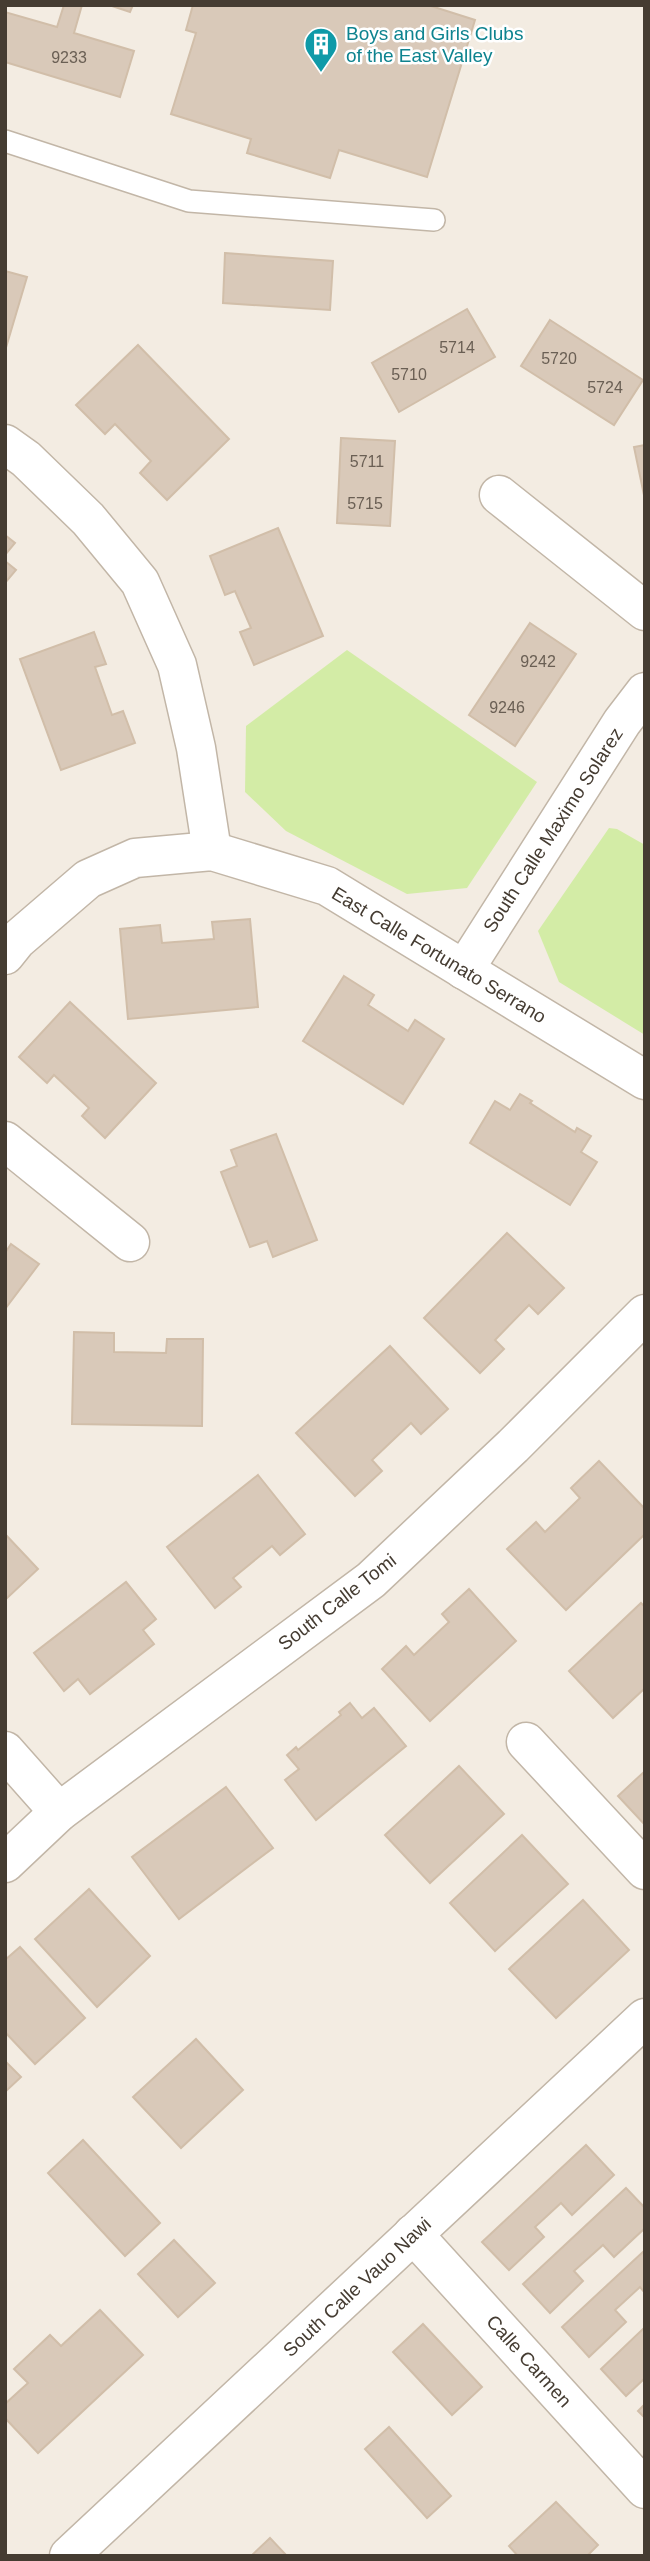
<svg xmlns="http://www.w3.org/2000/svg" width="650" height="2561" font-family="Helvetica,sans-serif">
  <style>
    .green { fill: #d3eca6 }
    .building { fill: #d9c9b9; stroke: #d1bea9; stroke-width: 2 }
    .lines { fill: none; stroke-linecap: round; stroke-linejoin: round }
    .lane-casing { stroke: #c2b6a7; stroke-width: 24 }
    .street-casing { stroke: #c2b6a7; stroke-width: 41 }
    .lane { stroke: #fff; stroke-width: 21 }
    .street { stroke: #fff; stroke-width: 38 }
    .labels { text-anchor: middle; dominant-baseline: central; stroke-width: 5; stroke-linejoin: round; paint-order: stroke }
    .number-label { font-size: 16px; fill: #6a5f54 }
    .culture-label { font-size: 19px; fill: #0d838f; stroke: #fff; text-anchor: start }
    .street-label { font-size: 19px; fill: #453c32; stroke: #fff }
  </style>
  <rect width="100%" height="100%" fill="#f3ece2"/>
  <g class="green">
    <path d="M347,650L537,782L467,888L407,894L286,831L245,792L246,726Z"/>
    <path d="M609,828L617,829L645,845V1035L559,982L538,931Z"/>
  </g>
  <g class="building">
    <path d="M64,5H82L74,33L134,51L120,97L5,62V12L57,27Z"/>
    <path d="M109,5H133L130,12Z"/>
    <path d="M193,5H428L475,20L427,177L339,150L330,178L247,153L251,139L171,114L196,33L186,30Z"/>
    <path d="M225,253L333,261L330,310L223,303Z"/>
    <path d="M5,271L27,277L5,351Z"/>
    <path d="M467,309L495,357L399,412L372,363Z"/>
    <path d="M550,320L643,380L614,425L521,366Z"/>
    <path d="M138,345L229,439L167,500L140,473L151,461L115,424L105,434L76,405Z"/>
    <path d="M341,438L395,441L390,526L337,523Z"/>
    <path d="M645,445V500L634,447Z"/>
    <path d="M278,528L323,636L254,665L240,632L251,628L235,591L225,595L210,556Z"/>
    <path d="M5,535L15,543L5,555Z"/>
    <path d="M5,561L16,570L5,583Z"/>
    <path d="M530,623L576,654L515,746L469,715Z"/>
    <path d="M94,632L106,664L95,667L112,715L123,711L135,743L61,770L20,659Z"/>
    <path d="M250,919L258,1007L128,1019L120,929L160,925L162,943L214,939L212,922Z"/>
    <path d="M344,976L374,995L368,1005L408,1031L415,1020L444,1039L403,1104L303,1041Z"/>
    <path d="M70,1002L156,1083L105,1138L82,1116L89,1108L54,1075L47,1083L19,1057Z"/>
    <path d="M520,1094L532,1101L530,1103L575,1132L577,1128L591,1136L581,1152L597,1162L570,1205L470,1143L495,1101L510,1110Z"/>
    <path d="M276,1134L317,1240L273,1257L267,1241L250,1247L221,1172L237,1166L231,1150Z"/>
    <path d="M507,1233L564,1288L538,1314L529,1305L495,1340L504,1349L480,1373L424,1318Z"/>
    <path d="M11,1244L39,1264L5,1309V1253Z"/>
    <path d="M74,1332L114,1333V1352L166,1353L167,1339H203L202,1426L72,1424Z"/>
    <path d="M390,1346L448,1409L421,1434L411,1423L372,1460L382,1471L355,1496L296,1433Z"/>
    <path d="M599,1461L645,1509V1534L566,1610L507,1549L536,1522L545,1532L580,1498L571,1488Z"/>
    <path d="M258,1475L305,1534L280,1555L272,1546L233,1578L241,1587L215,1608L167,1547Z"/>
    <path d="M5,1534L38,1569L5,1600Z"/>
    <path d="M126,1582L156,1619L143,1630L154,1644L90,1694L78,1679L64,1691L34,1653Z"/>
    <path d="M469,1589L516,1641L430,1721L382,1669L406,1646L414,1655L449,1622L442,1614Z"/>
    <path d="M641,1603L645,1607V1688L613,1718L569,1671Z"/>
    <path d="M350,1703L362,1718L374,1708L406,1746L316,1820L285,1780L299,1769L287,1755L296,1747L298,1750L341,1715L339,1712Z"/>
    <path d="M459,1766L504,1814L430,1883L385,1835Z"/>
    <path d="M645,1771V1825L618,1796Z"/>
    <path d="M226,1787L273,1848L179,1919L132,1857Z"/>
    <path d="M522,1835L568,1884L495,1951L450,1903Z"/>
    <path d="M89,1889L150,1956L97,2007L35,1939Z"/>
    <path d="M583,1900L629,1950L556,2018L509,1969Z"/>
    <path d="M20,1947L85,2018L35,2064L5,2032V1960Z"/>
    <path d="M196,2039L243,2090L181,2148L133,2097Z"/>
    <path d="M5,2061L21,2077L5,2092Z"/>
    <path d="M83,2140L160,2223L125,2256L48,2173Z"/>
    <path d="M586,2145L614,2175L572,2215L561,2203L535,2227L544,2237L509,2270L482,2242Z"/>
    <path d="M626,2188L645,2208V2228L614,2257L603,2245L574,2271L583,2281L550,2313L523,2284Z"/>
    <path d="M174,2240L215,2283L178,2317L138,2274Z"/>
    <path d="M645,2250V2293L640,2287L615,2310L626,2322L589,2357L562,2327Z"/>
    <path d="M100,2310L143,2355L38,2453L5,2418V2404L28,2383L14,2369L50,2335L61,2346Z"/>
    <path d="M423,2324L482,2387L452,2415L393,2352Z"/>
    <path d="M645,2327V2378L626,2396L601,2369Z"/>
    <path d="M645,2404V2418L638,2411Z"/>
    <path d="M389,2427L451,2496L427,2518L365,2449Z"/>
    <path d="M556,2502L598,2545L587,2556H518L509,2546Z"/>
    <path d="M270,2538L287,2556H251Z"/>
  </g>
  <g class="lines">
    <defs>
      <path id="lane" d="M5,141L189,201L434,220"/>
      <g id="street">
        <path d="M5,444L26,459L88,519L140,582L177,665L196,748L212,851"/>
        <path d="M499,495L645,611"/>
        <path d="M5,955L17,940L88,879L135,858L212,851L327,886L645,1080"/>
        <path d="M464,970L622,722L645,692"/>
        <path d="M5,1141L130,1242"/>
        <path d="M526,1742L645,1870"/>
        <path d="M5,1751L59,1812"/>
        <path d="M5,1863L59,1812L371,1580L513,1446L645,1314"/>
        <path d="M413,2234L645,2489"/>
        <path d="M69,2556L645,2018"/>
      </g>
    </defs>
    <use href="#lane" class="lane-casing"/>
    <use href="#street" class="street-casing"/>
    <use href="#lane" class="lane"/>
    <use href="#street" class="street"/>
  </g>
  <defs>
    <symbol id="building-pin" viewBox="-11 -11 22 30"><path d="M0 17L-7.5 6A9.5 9.5 0 1 1 7.5 6Z" fill="#0f9aa8" stroke="#fff"/><path d="M-4-6H4V6H1V3H-1V6H-4ZM-2.5-4.3h1.7v1.8h-1.7ZM.8-4.3h1.7v1.8H.8ZM-2.5-1h1.7V.8h-1.7ZM.8-1h1.7V.8H.8Z" fill="#fff"/></symbol>
  </defs>
  <g fill-rule="evenodd">
    <use href="#building-pin" x="302" y="25" width="38" height="52"/>
  </g>
  <g class="labels">
    <g class="number-label">
      <text x="69" y="57">9233</text>
      <text x="457" y="347">5714</text>
      <text x="559" y="358">5720</text>
      <text x="409" y="374">5710</text>
      <text x="605" y="387">5724</text>
      <text x="367" y="461">5711</text>
      <text x="365" y="503">5715</text>
      <text x="538" y="661">9242</text>
      <text x="507" y="707">9246</text>
    </g>
    <g class="culture-label">
      <text x="346" y="33">Boys and Girls Clubs<tspan x="346" dy="22">of the East Valley</tspan></text>
    </g>
    <g class="street-label">
      <text transform="translate(553 830) rotate(-57)">South Calle Maximo Solarez</text>
      <text transform="translate(439 955) rotate(31)">East Calle Fortunato Serrano</text>
      <text transform="translate(337 1602) rotate(-38)">South Calle Tomi</text>
      <text transform="translate(357 2287) rotate(-43)">South Calle Vauo Nawi</text>
      <text transform="translate(529 2361) rotate(48)">Calle Carmen</text>
    </g>
  </g>
  <rect width="650" height="2561" fill="none" stroke="#453c32" stroke-width="14"/>
</svg>
